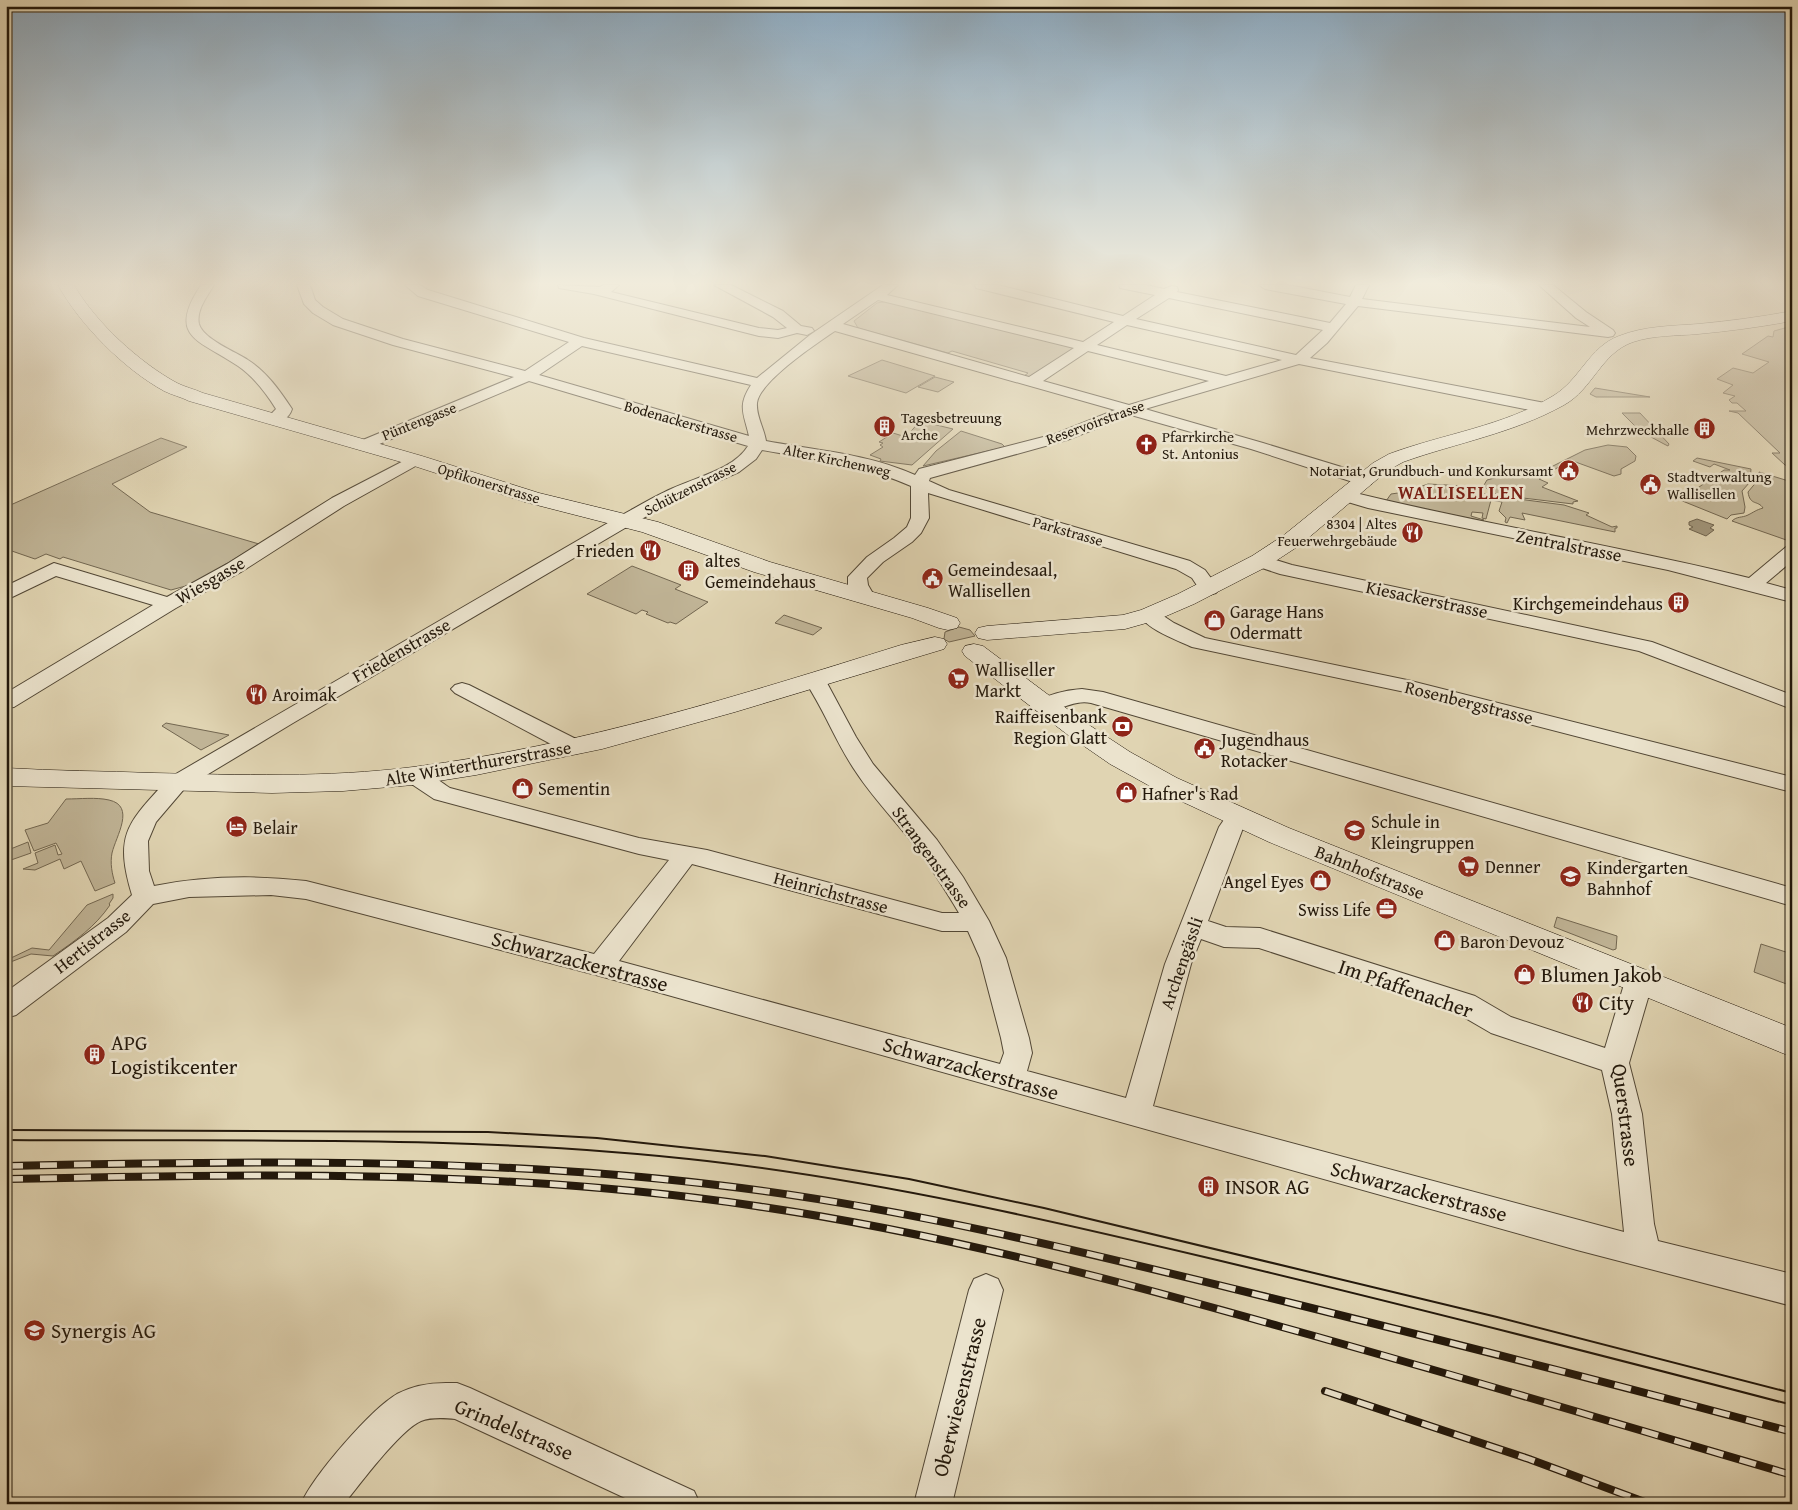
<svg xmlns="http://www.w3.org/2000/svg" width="1798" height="1510" font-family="'Gentium Book Plus',serif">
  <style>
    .green { fill: #c0b496; stroke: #726650 }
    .water { fill: #a09479; stroke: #6e624d }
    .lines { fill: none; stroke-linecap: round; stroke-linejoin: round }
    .street-casing { stroke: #524735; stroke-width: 2 }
    .secondary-casing { stroke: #23180b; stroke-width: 1 }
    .street { fill: #ebe3cd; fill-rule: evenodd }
    .secondary { fill: #ebe3cd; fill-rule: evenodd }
    .tram { stroke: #23180b; stroke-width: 2 }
    .rail-casing { stroke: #23180b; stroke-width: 8 }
    .rail { stroke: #ebe3cd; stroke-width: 5.5; stroke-dasharray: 17; stroke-linecap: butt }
    .labels { text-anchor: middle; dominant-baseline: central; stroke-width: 5; stroke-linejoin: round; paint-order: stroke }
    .far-poi-label { font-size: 15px; fill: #23180b; stroke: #ebe3cd; text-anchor: start }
    .far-street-label { font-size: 15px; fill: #23180b; stroke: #ebe3cd }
    .street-label { font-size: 18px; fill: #23180b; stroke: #ebe3cd }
    .poi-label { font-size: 18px; fill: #23180b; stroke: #ebe3cd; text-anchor: start }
    .far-district-label { font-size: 19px; font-weight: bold; letter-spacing: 1px; fill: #7a1f14; stroke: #ebe3cd }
    .near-street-label { font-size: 21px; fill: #23180b; stroke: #ebe3cd }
    .near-poi-label { font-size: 21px; fill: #23180b; stroke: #ebe3cd; text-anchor: start }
  </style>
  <rect width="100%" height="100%" fill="#e0d4b2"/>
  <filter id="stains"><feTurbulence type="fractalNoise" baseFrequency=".004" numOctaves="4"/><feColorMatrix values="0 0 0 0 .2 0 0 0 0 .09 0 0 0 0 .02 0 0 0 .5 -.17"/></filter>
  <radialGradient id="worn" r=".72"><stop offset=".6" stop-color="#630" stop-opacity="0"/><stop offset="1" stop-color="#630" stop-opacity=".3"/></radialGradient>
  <g class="green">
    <path d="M889,301L1077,347L1031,378L1024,376L1028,373L952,351L948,353L858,328L854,321L877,303Z"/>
    <path d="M1792,326V468L1785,465L1772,453H1780L1738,413L1729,411H1746L1737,403H1732L1729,400L1735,396L1723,393L1733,385L1717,379L1733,368L1753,373L1769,362L1742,354L1768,336L1773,337L1774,331Z"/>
    <path d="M882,360L935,376L906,393L848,376Z"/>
    <path d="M935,377L954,382L938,392L918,387Z"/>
    <path d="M1595,388L1650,397H1596L1590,394Z"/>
    <path d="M1622,413H1640L1669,444L1668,446L1664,444L1640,431Z"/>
    <path d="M920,421L953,429L912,465L880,461L881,459L870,455L883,447L880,445L883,443L879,442L893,433L906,437Z"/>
    <path d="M961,431L1002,444L1005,447L923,466L936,451Z"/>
    <path d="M161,438L187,447L112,484L150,512L259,544L193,584L171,590L63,557L60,559L46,554L35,559L6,549V507Z"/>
    <path d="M1608,445L1627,447L1636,456L1635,461L1621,469V474L1614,476L1570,460L1539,479L1548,483L1542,487L1578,501L1573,502V504L1498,495L1487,489L1484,485L1487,480L1502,476L1537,474L1585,450Z"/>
    <path d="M1697,458L1751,469L1750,482L1742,491L1745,507L1744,513L1731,515L1727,519L1680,500L1724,470H1730L1714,464L1710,467L1693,461Z"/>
    <path d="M1759,472L1792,482V542L1732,521C1737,516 1742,518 1748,515C1754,512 1756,510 1763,508C1758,500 1750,506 1748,492L1758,480Z"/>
    <path d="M1428,484L1465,486L1488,495L1564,505L1589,513L1586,515L1612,527L1617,526V528H1615V532L1522,513L1525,520L1510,517L1507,523L1505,522L1506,518L1499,511L1502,502L1491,500L1486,519L1482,518L1483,513L1472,512L1471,516L1484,520L1482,521L1386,501L1391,494L1405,492Z"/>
    <path d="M632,566L681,585L675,589L708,602L676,624L670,622L668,623L646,614L648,612L642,610L636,614L587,594Z"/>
    <path d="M784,615L822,628L813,635L775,623Z"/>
    <path d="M959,627L970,630L975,636L949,642L944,639L945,632Z"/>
    <path d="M166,723L229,735L201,750L162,726Z"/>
    <path d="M66,799C80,799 96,797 109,800C136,806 116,836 112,853C110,863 112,874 115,883L95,891L81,861L64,869L60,859L35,870L23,869L38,863L35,853L55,845L58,855L62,854L56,843L34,851L25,830L48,823Z"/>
    <path d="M28,842L31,853L11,860L8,850Z"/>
    <path d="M113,894V898L109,904L110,905C95,927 75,941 53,956L31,954L8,963L11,958L32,948L49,950L87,905Z"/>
    <path d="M1557,917L1617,936L1616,949L1613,950L1554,927Z"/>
    <path d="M1761,944L1792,954V986L1754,972Z"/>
  </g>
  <path class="water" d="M1697,519L1714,525L1710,528L1714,530L1706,536L1689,529L1693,527L1689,525V522Z"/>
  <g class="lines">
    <defs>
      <g id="street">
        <path d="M201,285H214C207,297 196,310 199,324C203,339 236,352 248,360C267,372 280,391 292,409C289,419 278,425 268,422L266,419L276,409C266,393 254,377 238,366C200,340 166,338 201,285Z"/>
        <path d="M297,285H310L315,300L323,307L343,319L403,339L525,371L569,342L418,296L405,285H420L428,290L584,338L757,378L810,335L883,285H898L887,295L1083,342L1114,322L976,288L975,285H998L1123,316L1155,295L1120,288L1119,285H1146L1164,289L1172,286L1177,287L1178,290L1177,292L1330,323L1346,304L1265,289L1259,285H1288L1350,297L1356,285H1369L1362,299L1590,327L1576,318L1539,285H1553L1586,312L1613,330L1615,333L1613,336L1608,337L1358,306L1327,343L1310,358L1545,403L1550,405L1553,408L1550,411L1545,413L1299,364L1145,409L1263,443L1371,476L1373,480L1371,484H1359L1251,449L1131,415L1067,440L930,478L929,481L949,490L1190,561L1205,570L1219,589L1216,593L1209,595L1202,593L1192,578L1176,569L928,493L929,518L921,533L912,542L883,562L867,578L868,585L875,597L872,601L865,603L858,601L848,585V577L867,557L894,538L907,527L911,518V486C864,465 813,459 762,450L756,459L739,472L682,497L625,528L293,723L185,788L156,822L148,841L149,871L154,886C204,876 255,875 306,881L594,954L669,860L639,854L434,799L407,781L404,776L407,771C424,766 437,780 450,788L639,838L707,850L942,913H959C947,893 934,872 920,853C900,825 875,801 856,772C836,743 824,709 804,680L807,676L814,674L821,676L827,683L856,737L873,764L937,840L963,877L989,921L1006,958L1029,1038L1032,1053L1027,1071L1126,1098L1165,964L1219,827L1230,811L1238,809L1246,811L1250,817L1243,828L1208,921L1226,927L1260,928L1475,996L1511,1017L1605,1048L1625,981L1629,974L1639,971L1649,974L1653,981L1629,1063L1642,1114L1654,1224L1658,1241L1792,1274V1306L1577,1250L600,976L306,899L271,895L189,897L153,904L126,932L16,1015L6,1018V992L108,918L132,895C113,833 129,822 169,778L613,520C632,510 651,498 671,489C696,477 733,470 748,446L529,381L370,448H358L356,445L358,442L514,377L393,345L333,325L313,313L304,304ZM1169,298L1323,330L1296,355L1136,319ZM878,300L1074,348L1029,377L843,324ZM1127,325L1282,360L1226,376L1097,345ZM835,331L1115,410L1055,434L919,469L915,475C869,454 815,450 766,441C764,428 756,416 757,403C759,382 817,343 835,331ZM582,346L751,385C737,406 744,414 749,436L539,375ZM1088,351L1209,381L1129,405L1043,381ZM692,864L942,931H968L980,958L1001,1038L1004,1053L1000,1064L619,961ZM1201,939L1224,947L1259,948L1455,1012L1491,1033L1602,1070L1612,1114L1624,1232L1153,1106L1191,964Z"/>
        <path d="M558,285L600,287L603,285H619L611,292L759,328L778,330L787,328L773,317L714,285H731L783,311L801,326L812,328L814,331L807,335L797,333L778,338L759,336L594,294L559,288Z"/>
        <path d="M415,455L421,457L423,460L421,463L344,506L241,572L176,608L14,707L6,708V693L153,605L56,576L6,600V586L54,563L167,597L227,564L332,498Z"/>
        <path d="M1347,491C1480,524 1616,545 1749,578L1786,547L1792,546V561L1766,583L1792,590V602L1668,570L1368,508L1341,500L1338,496L1341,492Z"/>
        <path d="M1260,555L1292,565L1652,642L1792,695V709L1639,651L1280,574L1253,565L1251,561L1253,557Z"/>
        <path d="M1149,609L1156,611L1174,623L1205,638L1407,680L1792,777V792L1405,692L1192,647C1175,639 1150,631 1139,615L1142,611Z"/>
        <path d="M462,683L469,685L582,742L585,747L582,752L574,754L566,752L455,693L451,689L455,685Z"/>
        <path d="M1082,689L1103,692L1792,888V906L1091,703C1070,699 1056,715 1037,711L1034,706C1043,694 1068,690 1082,689Z"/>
        <path d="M986,1274L998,1279L1003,1290L952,1504H914L969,1290L974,1279Z"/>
        <path d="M446,1383H457L470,1388L694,1491L700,1504H638L455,1419C445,1418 431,1417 421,1421C400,1430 360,1484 344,1504H301C313,1476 371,1409 397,1394C412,1386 429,1383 446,1383Z"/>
      </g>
      <g id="secondary">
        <path d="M58,285H74C95,322 140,363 177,383C185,387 194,389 203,393L422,456L539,493L658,522L770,562L928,608L957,618L960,623L957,628L948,630L939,628L912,618L754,572L642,532L525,502L408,464L189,401C181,397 172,395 164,391C124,369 80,325 58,285Z"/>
        <path d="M1792,311V321C1761,327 1729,331 1698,334C1676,336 1654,335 1633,342C1601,353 1593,389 1564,405C1514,433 1456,443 1403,462L1387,471L1300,545L1268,566L1194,604L1157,620L1125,629L987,640L978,638L975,633L978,628L987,626L1123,615L1141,610L1178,594L1252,556L1284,535L1373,463L1389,454C1443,434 1504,426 1553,396C1580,380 1589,347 1619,336C1644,326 1672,326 1698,324C1729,321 1761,317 1792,311Z"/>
        <path d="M935,637L944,639L947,644L944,649L735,712L602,749L476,775L413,785L343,791L272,793L6,786V768C55,771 104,771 153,773C239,775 327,778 413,767C580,746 741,695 901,645Z"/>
        <path d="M974,644L983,646L1086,723L1130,752L1177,778L1289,828L1792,1028V1057L1269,842L1157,790L1110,764L1068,735L965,656L962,651L965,646Z"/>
      </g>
    </defs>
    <use href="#street" class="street-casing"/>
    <use href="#secondary" class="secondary-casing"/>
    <use href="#street" class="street"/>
    <use href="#secondary" class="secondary"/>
    <g class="tram">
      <path d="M6,1130L488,1132L597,1138L765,1156L909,1179L1044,1208L1497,1317L1792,1393"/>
      <path d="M6,1140C240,1142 475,1134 707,1161C880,1181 1049,1220 1217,1260C1409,1306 1601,1355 1792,1405"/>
    </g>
    <defs>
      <g id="rail">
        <path d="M6,1166C243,1161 481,1157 717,1185C904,1207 1088,1253 1271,1298C1445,1341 1619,1385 1792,1432"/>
        <path d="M6,1179C256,1174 507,1169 756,1206C934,1232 1109,1278 1282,1327C1452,1374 1622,1425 1792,1475"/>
        <path d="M1325,1391L1529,1459L1650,1504"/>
      </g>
    </defs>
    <use href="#rail" class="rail-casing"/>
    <use href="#rail" class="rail"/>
  </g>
  <linearGradient id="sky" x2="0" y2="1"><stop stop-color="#8ba7bc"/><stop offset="0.57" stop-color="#f1ecdc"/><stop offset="1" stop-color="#f1ecdc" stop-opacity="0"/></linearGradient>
  <rect width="1798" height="497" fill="url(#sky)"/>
  <defs>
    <symbol id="building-disc" viewBox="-11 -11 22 22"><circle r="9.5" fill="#8f2418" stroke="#ebe3cd"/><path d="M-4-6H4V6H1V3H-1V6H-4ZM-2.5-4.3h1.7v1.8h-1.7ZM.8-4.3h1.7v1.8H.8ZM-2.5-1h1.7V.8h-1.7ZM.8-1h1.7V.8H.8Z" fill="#fff"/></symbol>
    <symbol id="church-disc" viewBox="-11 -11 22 22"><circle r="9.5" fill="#8f2418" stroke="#ebe3cd"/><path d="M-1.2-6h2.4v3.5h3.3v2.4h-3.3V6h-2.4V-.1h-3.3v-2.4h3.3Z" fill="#fff"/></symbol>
    <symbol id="civic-disc" viewBox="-11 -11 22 22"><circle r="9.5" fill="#8f2418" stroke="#ebe3cd"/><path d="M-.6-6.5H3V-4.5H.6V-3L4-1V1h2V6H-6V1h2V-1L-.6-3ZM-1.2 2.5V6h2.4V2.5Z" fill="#fff"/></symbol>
    <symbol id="restaurant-disc" viewBox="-11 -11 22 22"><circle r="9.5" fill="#8f2418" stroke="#ebe3cd"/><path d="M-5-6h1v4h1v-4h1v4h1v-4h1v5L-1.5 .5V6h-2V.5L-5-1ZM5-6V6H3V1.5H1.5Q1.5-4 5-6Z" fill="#fff"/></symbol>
    <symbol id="shop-disc" viewBox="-11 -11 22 22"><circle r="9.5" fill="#8f2418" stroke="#ebe3cd"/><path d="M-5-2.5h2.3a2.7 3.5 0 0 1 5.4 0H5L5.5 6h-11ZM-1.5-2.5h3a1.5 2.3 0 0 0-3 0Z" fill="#fff"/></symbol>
    <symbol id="supermarket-disc" viewBox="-11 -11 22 22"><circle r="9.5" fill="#8f2418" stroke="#ebe3cd"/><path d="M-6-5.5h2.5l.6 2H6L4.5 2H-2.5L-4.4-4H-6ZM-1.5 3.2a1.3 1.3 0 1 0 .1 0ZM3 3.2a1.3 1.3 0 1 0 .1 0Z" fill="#fff"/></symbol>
    <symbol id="bank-disc" viewBox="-11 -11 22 22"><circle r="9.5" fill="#8f2418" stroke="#ebe3cd"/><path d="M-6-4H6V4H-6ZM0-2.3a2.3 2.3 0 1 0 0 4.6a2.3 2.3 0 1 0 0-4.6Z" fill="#fff"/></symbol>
    <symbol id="hotel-disc" viewBox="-11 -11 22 22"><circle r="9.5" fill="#8f2418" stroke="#ebe3cd"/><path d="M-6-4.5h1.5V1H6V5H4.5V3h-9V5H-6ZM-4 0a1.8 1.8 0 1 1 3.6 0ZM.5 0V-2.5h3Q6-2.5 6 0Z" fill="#fff"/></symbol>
    <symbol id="school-disc" viewBox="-11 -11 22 22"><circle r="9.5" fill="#8f2418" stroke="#ebe3cd"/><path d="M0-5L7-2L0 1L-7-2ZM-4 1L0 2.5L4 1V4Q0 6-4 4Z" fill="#fff"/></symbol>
    <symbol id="office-disc" viewBox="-11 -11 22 22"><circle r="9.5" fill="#8f2418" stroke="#ebe3cd"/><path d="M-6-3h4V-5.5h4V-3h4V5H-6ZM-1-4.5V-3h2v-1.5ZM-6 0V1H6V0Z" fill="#fff"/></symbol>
    <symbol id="university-disc" viewBox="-11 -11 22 22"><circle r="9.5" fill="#8f2418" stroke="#ebe3cd"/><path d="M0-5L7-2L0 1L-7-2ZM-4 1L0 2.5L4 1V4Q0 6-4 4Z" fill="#fff"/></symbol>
  </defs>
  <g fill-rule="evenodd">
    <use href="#building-disc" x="872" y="414" width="25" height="25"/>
    <use href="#building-disc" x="1692" y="416" width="25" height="25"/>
    <use href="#church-disc" x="1134" y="432" width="25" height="25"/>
    <use href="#civic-disc" x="1556" y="458" width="25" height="25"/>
    <use href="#civic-disc" x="1638" y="472" width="25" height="25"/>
    <use href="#restaurant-disc" x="1400" y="520" width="25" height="25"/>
    <use href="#restaurant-disc" x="638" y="538" width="25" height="25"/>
    <use href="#building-disc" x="676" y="558" width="25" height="25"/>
    <use href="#civic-disc" x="920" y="566" width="25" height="25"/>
    <use href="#building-disc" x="1666" y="590" width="25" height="25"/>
    <use href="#shop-disc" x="1202" y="608" width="25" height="25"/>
    <use href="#supermarket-disc" x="946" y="666" width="25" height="25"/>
    <use href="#restaurant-disc" x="244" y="682" width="25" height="25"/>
    <use href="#bank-disc" x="1110" y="714" width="25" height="25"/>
    <use href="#civic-disc" x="1192" y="736" width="25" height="25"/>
    <use href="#shop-disc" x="510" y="776" width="25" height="25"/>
    <use href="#shop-disc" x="1114" y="780" width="25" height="25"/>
    <use href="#hotel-disc" x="224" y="814" width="25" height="25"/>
    <use href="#school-disc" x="1342" y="818" width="25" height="25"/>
    <use href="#supermarket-disc" x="1456" y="854" width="25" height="25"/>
    <use href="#school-disc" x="1558" y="864" width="25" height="25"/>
    <use href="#shop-disc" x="1308" y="868" width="25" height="25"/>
    <use href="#office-disc" x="1374" y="896" width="25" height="25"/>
    <use href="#shop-disc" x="1432" y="928" width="25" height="25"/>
    <use href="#shop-disc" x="1512" y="962" width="25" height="25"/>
    <use href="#restaurant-disc" x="1570" y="990" width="25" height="25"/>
    <use href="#building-disc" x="82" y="1042" width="25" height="25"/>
    <use href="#building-disc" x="1196" y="1174" width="25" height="25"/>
    <use href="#university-disc" x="22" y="1318" width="25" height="25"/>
  </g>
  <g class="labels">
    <g class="far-poi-label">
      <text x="901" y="417">Tagesbetreuung<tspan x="901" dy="17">Arche</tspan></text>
      <text x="1689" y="429" text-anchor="end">Mehrzweckhalle</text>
      <text x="1162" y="436">Pfarrkirche<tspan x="1162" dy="17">St. Antonius</tspan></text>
      <text x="1553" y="470" text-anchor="end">Notariat, Grundbuch- und Konkursamt</text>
      <text x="1667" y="476">Stadtverwaltung<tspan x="1667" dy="17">Wallisellen</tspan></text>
      <text x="1397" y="523" text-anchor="end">8304 | Altes<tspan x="1397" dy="17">Feuerwehrgebäude</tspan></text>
    </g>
    <g class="far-street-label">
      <text transform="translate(419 421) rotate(-22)">Püntengasse</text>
      <text transform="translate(681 421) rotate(16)">Bodenackerstrasse</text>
      <text transform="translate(1095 422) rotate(-20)">Reservoirstrasse</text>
      <text transform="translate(837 460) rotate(12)">Alter Kirchenweg</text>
      <text transform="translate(489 483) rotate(17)">Opfikonerstrasse</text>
      <text transform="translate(690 488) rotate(-27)">Schützenstrasse</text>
      <text transform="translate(1068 531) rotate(16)">Parkstrasse</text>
    </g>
    <g class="street-label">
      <text transform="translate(1569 545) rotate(11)">Zentralstrasse</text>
      <text transform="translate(210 580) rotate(-30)">Wiesgasse</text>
      <text transform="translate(1427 599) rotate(12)">Kiesackerstrasse</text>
      <text transform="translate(401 650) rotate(-30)">Friedenstrasse</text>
      <text transform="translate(1469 702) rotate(14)">Rosenbergstrasse</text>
      <text transform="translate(478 763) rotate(-10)">Alte Winterthurerstrasse</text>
      <text transform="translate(932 857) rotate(54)">Strangenstrasse</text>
      <text transform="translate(1370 872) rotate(22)">Bahnhofstrasse</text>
      <text transform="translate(831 892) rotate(15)">Heinrichstrasse</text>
      <text transform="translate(92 941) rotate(-38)">Hertistrasse</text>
      <text transform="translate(1181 963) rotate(-71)">Archengässli</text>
    </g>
    <g class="poi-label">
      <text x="634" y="550" text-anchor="end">Frieden</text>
      <text x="705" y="560">altes<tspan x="705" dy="21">Gemeindehaus</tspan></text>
      <text x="948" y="569">Gemeindesaal,<tspan x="948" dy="21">Wallisellen</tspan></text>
      <text x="1663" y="603" text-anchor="end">Kirchgemeindehaus</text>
      <text x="1230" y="611">Garage Hans<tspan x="1230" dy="21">Odermatt</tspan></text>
      <text x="975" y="669">Walliseller<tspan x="975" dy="21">Markt</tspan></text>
      <text x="272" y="694">Aroimak</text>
      <text x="1107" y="716" text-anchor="end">Raiffeisenbank<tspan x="1107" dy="21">Region Glatt</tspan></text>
      <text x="1221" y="739">Jugendhaus<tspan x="1221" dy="21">Rotacker</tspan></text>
      <text x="538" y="788">Sementin</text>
      <text x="1142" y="793">Hafner's Rad</text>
      <text x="1371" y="821">Schule in<tspan x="1371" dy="21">Kleingruppen</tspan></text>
      <text x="253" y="827">Belair</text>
      <text x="1485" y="866">Denner</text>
      <text x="1587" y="867">Kindergarten<tspan x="1587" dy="21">Bahnhof</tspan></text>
      <text x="1304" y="881" text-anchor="end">Angel Eyes</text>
      <text x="1371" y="909" text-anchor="end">Swiss Life</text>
      <text x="1460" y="941">Baron Devouz</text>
    </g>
    <g class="far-district-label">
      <text x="1461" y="492">WALLISELLEN</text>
    </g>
    <g class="near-street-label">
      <text transform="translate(580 961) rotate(15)">Schwarzackerstrasse</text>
      <text transform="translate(1406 988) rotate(19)">Im Pfaffenacher</text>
      <text transform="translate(971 1068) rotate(16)">Schwarzackerstrasse</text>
      <text transform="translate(1626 1115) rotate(83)">Querstrasse</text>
      <text transform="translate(1419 1191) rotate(15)">Schwarzackerstrasse</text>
      <text transform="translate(959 1397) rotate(-76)">Oberwiesenstrasse</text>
      <text transform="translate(514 1429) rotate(23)">Grindelstrasse</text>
    </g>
    <g class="near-poi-label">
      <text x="1541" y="974">Blumen Jakob</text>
      <text x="1599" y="1002">City</text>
      <text x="111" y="1042">APG<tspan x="111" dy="24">Logistikcenter</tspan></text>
      <text x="1225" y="1186">INSOR AG</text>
      <text x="51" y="1330">Synergis AG</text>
    </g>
  </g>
  <rect width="1798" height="1510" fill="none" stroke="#e0d4b2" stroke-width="25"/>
  <rect x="8" y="8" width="1783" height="1495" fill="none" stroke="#23180b" stroke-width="2.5"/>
  <rect x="12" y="12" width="1773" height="1485" fill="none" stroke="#23180b"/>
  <rect width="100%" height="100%" filter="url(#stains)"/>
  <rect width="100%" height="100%" fill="url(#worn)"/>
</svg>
